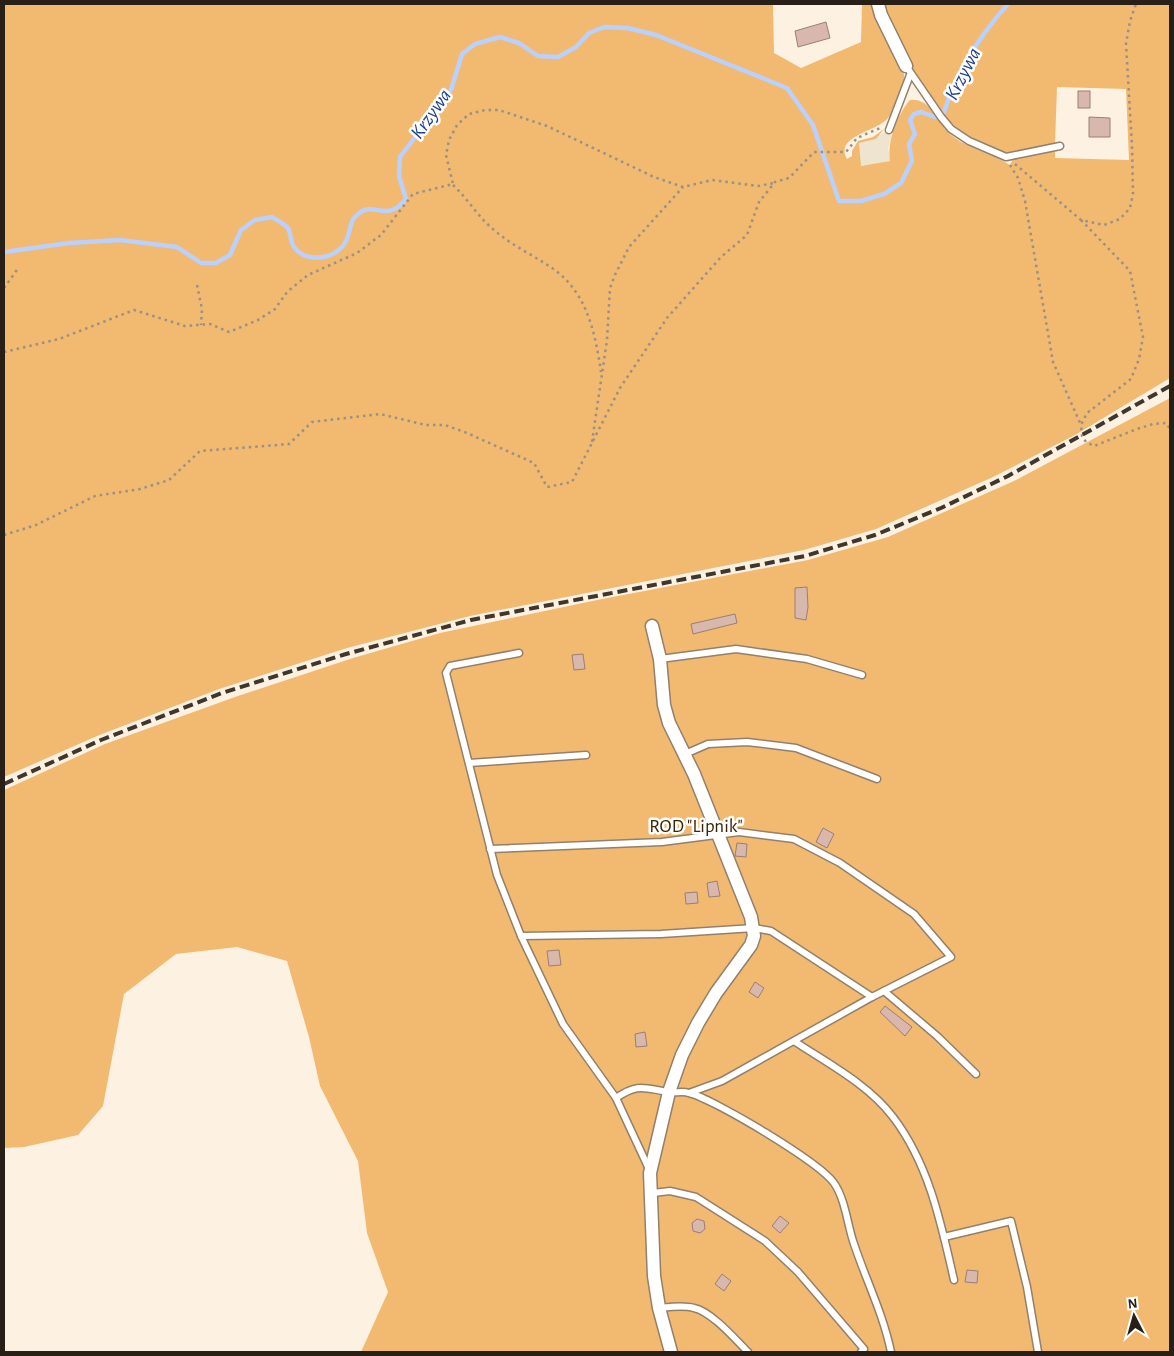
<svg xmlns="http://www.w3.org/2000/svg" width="1174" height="1356" font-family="'Alegreya Sans',sans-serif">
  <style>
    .industrial { fill: #efe4cf }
    .green { fill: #f2b970 }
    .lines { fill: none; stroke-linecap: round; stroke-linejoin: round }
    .stream { stroke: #bad0fd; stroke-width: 4.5 }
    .building { fill: #d8b8ad; stroke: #9b7e74 }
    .lane-casing { stroke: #93806a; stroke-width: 9 }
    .street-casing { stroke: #93806a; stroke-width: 15 }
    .path { stroke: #9a9084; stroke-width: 2.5; stroke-dasharray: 2.5 4; stroke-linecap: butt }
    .lane { stroke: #fff; stroke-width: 6 }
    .street { stroke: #fff; stroke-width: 12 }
    .rail { stroke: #3f362c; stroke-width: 4; stroke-dasharray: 10 5; stroke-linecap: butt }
    .labels { text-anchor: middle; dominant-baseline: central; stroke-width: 5; stroke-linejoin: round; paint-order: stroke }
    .park-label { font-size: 19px; fill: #3b2504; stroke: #fff }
    .water-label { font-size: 20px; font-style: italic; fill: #1e4093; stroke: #fff }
  </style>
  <rect width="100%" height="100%" fill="#fdf1e2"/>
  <path class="industrial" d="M884,132L892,135L888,148L891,161L860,166L859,143L876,139Z"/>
  <g class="green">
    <path d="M4,4H773L774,53L801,68L861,42L862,4H875C883,22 902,57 904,75C905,86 899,99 894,108C891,114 888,120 882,123C870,132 835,138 847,159L852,156V151L858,141L873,137L884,129L876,139L859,143L861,166L890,161C887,142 897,115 910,100C930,98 936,119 947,131C963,148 990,152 1010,165L1013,159L1055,151V158L1129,160L1126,89L1057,87L1055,144L1007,153L962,133L942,114L913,73L881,4H1170V378L1075,435L993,477L876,529L804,550L470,616L347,648L219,689L97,736L4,777Z"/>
    <path d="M1170,398V1352H361L388,1292L367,1233L358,1161L320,1086L309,1037L287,961L237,947L176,954L124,994L103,1106L78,1135L24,1147L4,1148V790L105,744L235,697L353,658L440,633L597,600L808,560L888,537L1014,481Z"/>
  </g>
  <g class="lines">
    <path class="stream" d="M4,252L69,243L120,240L177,247L201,263H216L230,255L241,230L255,220L272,217C276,220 285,224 288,228C291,233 290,241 294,247C305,262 330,260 342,247C352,237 347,222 358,214C375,200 386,224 406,199L399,176L400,157L451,90L462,54L475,44L500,37L519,43L538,56L558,57L576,47L589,33L604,27L628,28L656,35L787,88L813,125L839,201H861L884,194L901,183L912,161L909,144L915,134L910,120L914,114L921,112L935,117L944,112C957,73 980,35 1008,4"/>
  </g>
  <g class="building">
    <path d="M826,22L830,38L798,47L795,31Z"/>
    <rect x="1078" y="91" width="12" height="17"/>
    <path d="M1089,117L1110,118V137H1089Z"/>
    <path d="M807,587L808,607L806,620L795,618V588Z"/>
    <path d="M735,614L737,623L693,634L691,624Z"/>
    <path d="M583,654L585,669L574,670L572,655Z"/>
    <path d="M823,828L834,834L827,848L816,842Z"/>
    <path d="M737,843L747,844L746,857L735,856Z"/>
    <path d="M717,881L720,896L709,897L707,883Z"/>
    <path d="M697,892L698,903L686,904L685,893Z"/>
    <path d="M559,950L561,965L549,966L547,951Z"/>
    <path d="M755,982L764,988L758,998L749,992Z"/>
    <path d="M885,1006L912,1027L905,1036L880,1012Z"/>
    <path d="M645,1032L647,1046L636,1047L635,1034Z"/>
    <path d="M780,1216L789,1223L780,1233L772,1226Z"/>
    <path d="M697,1219L704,1221L705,1229L700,1233L693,1231L692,1223Z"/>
    <path d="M967,1270L978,1271L977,1283L965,1282Z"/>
    <path d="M722,1274L731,1281L724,1291L715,1284Z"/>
  </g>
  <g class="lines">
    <defs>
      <g id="lane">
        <path d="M906,66L941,117L951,129L969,141L1006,157L1060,146"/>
        <path d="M889,130L910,75"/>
        <path d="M519,653L450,666L446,673L497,875L521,936L563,1024L616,1098L649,1169"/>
        <path d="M660,659L736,649L807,659L862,675"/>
        <path d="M685,754L708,744L747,742L796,748L877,779"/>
        <path d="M469,763L586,755"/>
        <path d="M490,849L662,842L739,832L794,839L840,863L914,914L951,957L872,997L722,1081L689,1093"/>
        <path d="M521,936L661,934L754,928L771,931L872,997"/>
        <path d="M884,991L937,1036L976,1074"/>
        <path d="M794,1041C827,1063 868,1084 893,1117C929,1164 941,1223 954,1280"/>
        <path d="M616,1098C639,1082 645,1089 670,1092C676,1093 683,1091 689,1093C714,1099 819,1162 834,1183C845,1199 847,1222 853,1241C865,1278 883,1313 891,1352"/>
        <path d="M653,1193L670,1191L696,1197L765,1241L798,1272L864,1349L861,1352"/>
        <path d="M944,1237L1011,1221L1027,1287L1038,1352"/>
        <path d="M659,1308C670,1307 683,1305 694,1308C712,1312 735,1339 748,1352"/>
      </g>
      <g id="street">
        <path d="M878,4L881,15L906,66"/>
        <path d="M652,626L660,659L664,705L669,723L694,774L751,917L754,936L751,945L716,993L698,1023L682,1055L669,1092L650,1173L654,1276L659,1308L671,1352"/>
      </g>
    </defs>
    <use href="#lane" class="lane-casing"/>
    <use href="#street" class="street-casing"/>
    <g class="path">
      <path d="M1015,164L1081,220L1104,225L1120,219L1130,208L1133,194L1132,146L1126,44L1130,21L1136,4"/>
      <path d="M1010,165L1018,178L1025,201L1053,362L1081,425"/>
      <path d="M453,185C468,199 478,217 494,230C511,245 533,255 552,268C587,292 595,332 601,372"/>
      <path d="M1081,220L1130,271L1143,337L1139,359L1131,379L1087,413L1081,425L1082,436L1086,442L1094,446L1137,429L1153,424L1166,423L1170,429"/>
      <path d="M197,285L202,309L201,325"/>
      <path d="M4,288L19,267"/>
      <path d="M4,352L59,339L134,310L185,326L210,324L229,332L258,320L275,309L287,292L308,275L357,253L381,235L413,194L453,184L446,155L449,140L457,125L469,114L485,110H499L547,126L654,177L683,187L712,180L758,186L774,183"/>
      <path d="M592,442L607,340L610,288L615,275L629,247L683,187"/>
      <path d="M4,535L36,525L95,496L140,489L169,480L200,451L289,444L312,422L380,414L426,425H445L467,433L534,463L547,487L572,482L620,388L667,318L721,257L747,235L759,202L775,182L789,178L814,152H846L857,138L880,128"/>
    </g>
    <use href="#lane" class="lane"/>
    <use href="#street" class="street"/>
    <path class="rail" d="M4,784L101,740L222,693L346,654L471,620L805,556L875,535L941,508L1008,476L1170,386"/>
  </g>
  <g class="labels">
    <g class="park-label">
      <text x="696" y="826">ROD "Lipnik"</text>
    </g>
    <g class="water-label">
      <text transform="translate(963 74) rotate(-63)">Krzywa</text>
      <text transform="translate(431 114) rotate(-55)">Krzywa</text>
    </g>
  </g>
  <rect width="1174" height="1356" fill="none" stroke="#282017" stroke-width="10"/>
  <g transform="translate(1134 1316) rotate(354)" stroke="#ffffff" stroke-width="4" paint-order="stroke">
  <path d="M0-4L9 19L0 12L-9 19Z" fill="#282017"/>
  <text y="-8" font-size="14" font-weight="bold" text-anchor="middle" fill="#282017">N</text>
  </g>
</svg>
